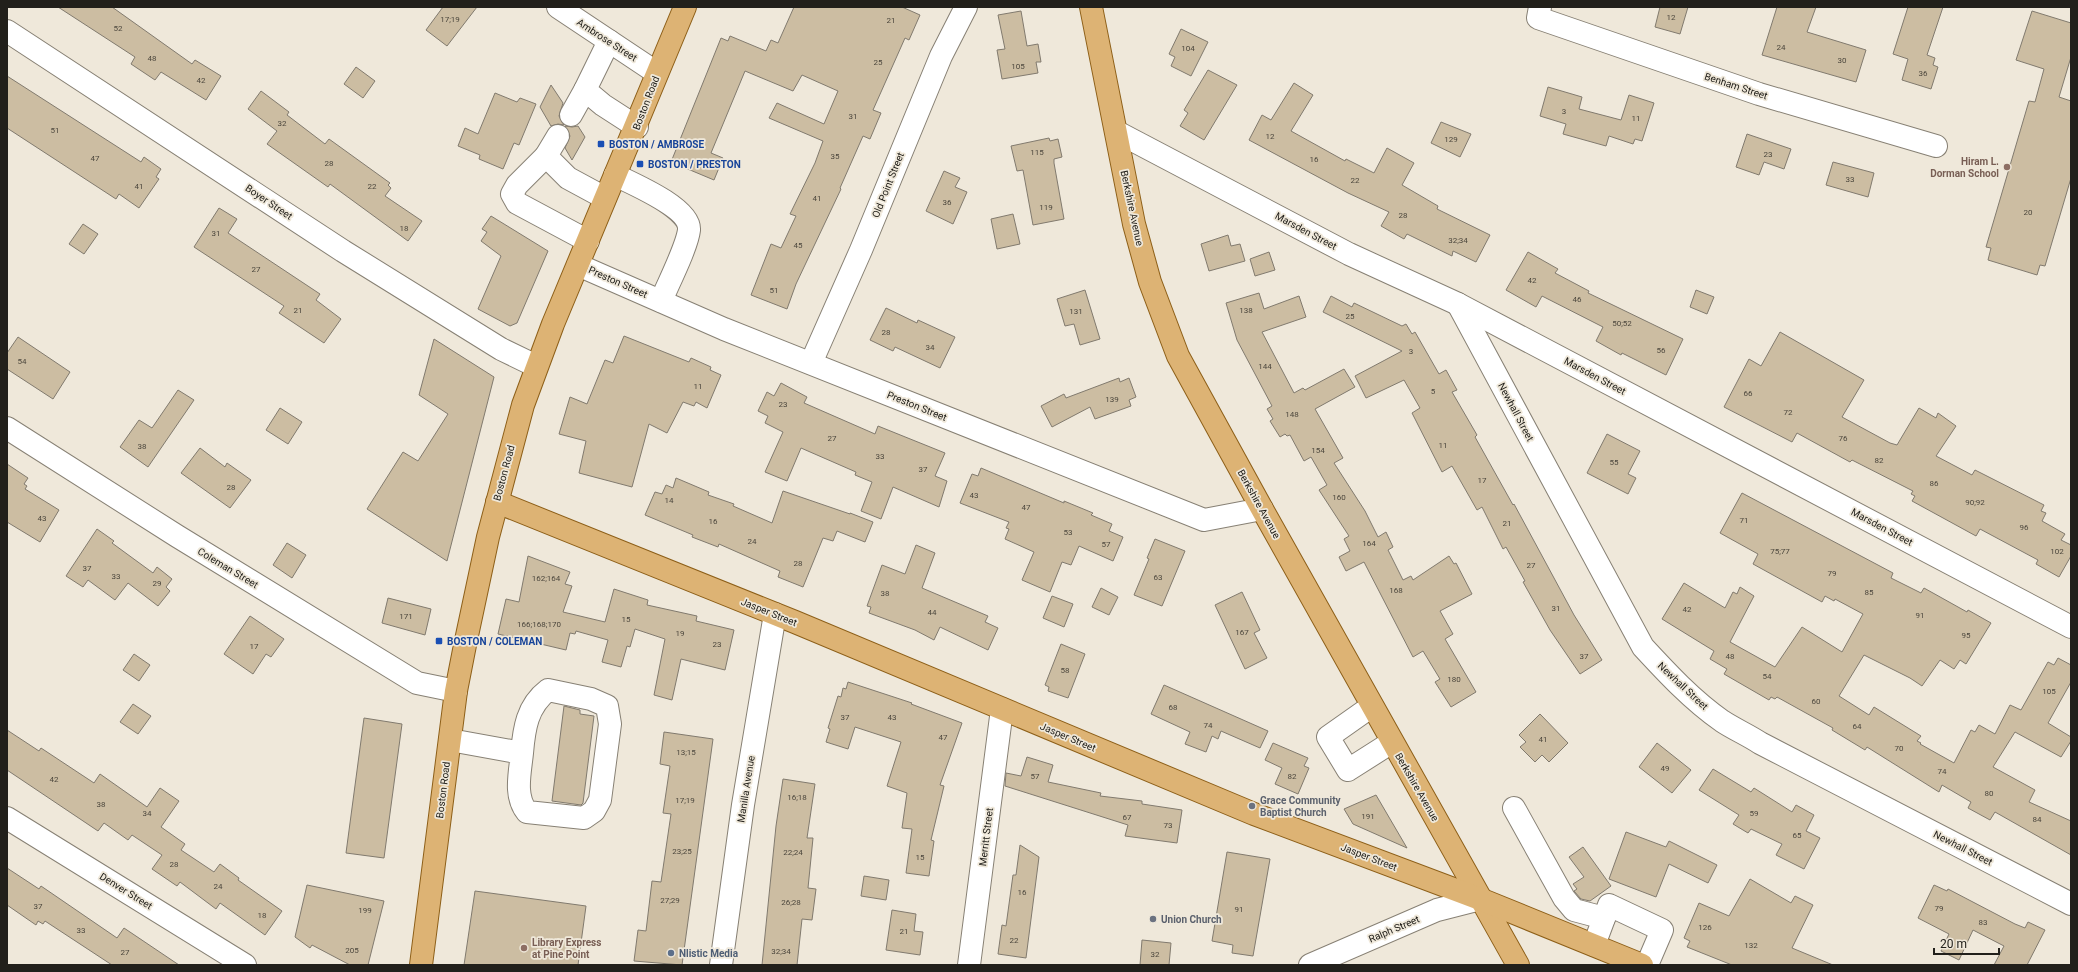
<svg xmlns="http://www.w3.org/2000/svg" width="2078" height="972" font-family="Roboto,sans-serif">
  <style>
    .building { fill: #ccbda2; stroke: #817a6e }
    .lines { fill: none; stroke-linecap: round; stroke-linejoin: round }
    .minor-casing { stroke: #878074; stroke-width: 24 }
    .major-casing { stroke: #8d5f18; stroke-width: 24 }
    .minor { stroke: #fff; stroke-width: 22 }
    .major { stroke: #ddb374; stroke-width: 22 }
    .transit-dot { fill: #1a4fb4; stroke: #efe8da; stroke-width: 1.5 }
    .education-dot { fill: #8d6e63; stroke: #efe8da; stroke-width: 1.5 }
    .worship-dot { fill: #6b7280; stroke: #efe8da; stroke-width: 1.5 }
    .service-dot { fill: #5c6f8a; stroke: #efe8da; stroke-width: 1.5 }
    .labels { text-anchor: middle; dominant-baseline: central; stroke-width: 3.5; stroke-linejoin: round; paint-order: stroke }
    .number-label { font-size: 8px; fill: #4c473d }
    .street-label { font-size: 10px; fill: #22201b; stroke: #efe8da }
    .transit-label { font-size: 10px; font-weight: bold; fill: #164399; stroke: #efe8da; text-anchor: start }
    .education-label { font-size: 10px; font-weight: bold; fill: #785e54; stroke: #efe8da; text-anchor: end }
    .worship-label { font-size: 10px; font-weight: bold; fill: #5b616d; stroke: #efe8da; text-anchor: start }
    .service-label { font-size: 10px; font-weight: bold; fill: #4e5e75; stroke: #efe8da; text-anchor: start }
  </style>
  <rect width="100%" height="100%" fill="#efe8da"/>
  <g class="building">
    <path d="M58,7H112L192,64L195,60L221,76L206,100L161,72L155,80L131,64L135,57Z"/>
    <path d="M443,7H477L447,46L426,30Z"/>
    <path d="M794,7H902L920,15L909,40L905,38L873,110L881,113L870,139L863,136L840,188L841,189L796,284L787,309L751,295L771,244L781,248L796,216L790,214L815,163L823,141L769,118L777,103L824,124L838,91L802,75L793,91L745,71L711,153L723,158L714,180L671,162L721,38L728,41L730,36L766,51L771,40L778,43Z"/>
    <path d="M1660,7H1688L1680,34L1655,27Z"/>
    <path d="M1777,7H1816L1807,32L1866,50L1856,82L1762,55Z"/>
    <path d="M1908,7H1943L1927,55L1935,58L1933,65L1938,67L1931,89L1902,80L1908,59L1893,54Z"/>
    <path d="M1021,11L1027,46L1038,44L1041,62H1036L1038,73L1002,79L997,50L1005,49L998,15Z"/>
    <path d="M2032,11L2071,23V57L2059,97L2071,101V178L2045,266L2040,265L2037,275L1988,260L1991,248L1986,247L2029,101L2035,102L2044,69L2016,60Z"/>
    <path d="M1181,29L1208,42L1191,76L1171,66L1175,57L1169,54Z"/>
    <path d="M356,67L375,81L363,98L344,84Z"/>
    <path d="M1208,70L1237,85L1204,140L1180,126L1188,113L1184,110Z"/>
    <path d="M7,76L141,162L144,157L161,169L156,177L159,179L139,208L119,194L116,199L7,128Z"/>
    <path d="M1294,83L1313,95L1291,131L1345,161L1346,159L1374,173L1387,148L1414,163L1402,185L1438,206L1437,209L1490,235L1476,262L1453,251L1452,256L1407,234L1404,239L1381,226L1389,212L1348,193L1249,140L1262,115L1271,120Z"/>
    <path d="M551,85L563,103L559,116L564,125L558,124L551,126L540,107Z"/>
    <path d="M1548,87L1582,97L1579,109L1621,120L1629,95L1654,103L1642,141L1635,139L1633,144L1609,136L1606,146L1563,134L1566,124L1540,116Z"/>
    <path d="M261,91L289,112L287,115L325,144L329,139L390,183L388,185L391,188L385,196L422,221L408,241L330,184L328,187L267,144L277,131L248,109Z"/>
    <path d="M495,93L517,102L520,98L536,104L519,145L514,143L503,169L479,159L480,155L458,146L465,128L478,134Z"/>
    <path d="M1441,122L1471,134L1460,157L1431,143Z"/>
    <path d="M565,126L572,127L578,126L585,137L572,160L565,148L570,136Z"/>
    <path d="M1747,134L1791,149L1784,169L1764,162L1759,175L1736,167Z"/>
    <path d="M1049,138L1050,141L1058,139L1062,157L1054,159V163L1064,219L1033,225L1023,170L1017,171L1011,146Z"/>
    <path d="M1833,162L1874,173L1868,197L1826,185Z"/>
    <path d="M944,171L960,178L955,187L967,192L953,224L926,211Z"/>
    <path d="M219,208L237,219L228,233L320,294L316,300L341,319L324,343L279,313L284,306L194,247Z"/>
    <path d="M1013,214L1020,244L997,249L991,219Z"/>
    <path d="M491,216L548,251L517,323L510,326L478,309L501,256L481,241L487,232L482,229Z"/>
    <path d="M83,224L98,234L84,254L69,244Z"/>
    <path d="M1228,235L1231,246L1240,244L1245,261L1209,271L1201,244Z"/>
    <path d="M1269,252L1275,270L1255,276L1250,259Z"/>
    <path d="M1528,252L1558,269L1555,273L1589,291L1588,293L1683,339L1666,375L1622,353L1621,355L1596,341L1603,327L1542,296L1536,307L1506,290Z"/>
    <path d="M1085,290L1100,339L1080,345L1074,324L1065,326L1057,299Z"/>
    <path d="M1696,290L1714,297L1707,314L1690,307Z"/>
    <path d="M1259,293L1264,309L1299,296L1306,317L1262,332L1294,393L1303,388L1305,390L1344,369L1355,387L1315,409L1343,458L1334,463L1365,511L1378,537L1386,532L1393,547L1388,550L1403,580L1411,576L1413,580L1449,556L1454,564L1456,563L1472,594L1440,611L1453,634L1445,639L1476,692L1451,707L1435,682L1440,679L1423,651L1413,657L1364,562L1346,571L1339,557L1350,551L1344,539L1349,536L1319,490L1327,485L1311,457L1304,461L1290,435L1287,436L1285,434L1280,437L1270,421L1273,419L1267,409L1272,406L1237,340L1226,303Z"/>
    <path d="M1331,296L1352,307L1354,303L1402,326L1406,324L1412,334L1415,332L1439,374L1446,370L1457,390L1452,392L1477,435L1475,437L1513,505L1514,504L1574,615L1602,660L1580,674L1550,630L1523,582L1525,581L1506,547L1503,549L1482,507L1477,510L1452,466L1442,472L1412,413L1420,408L1404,380L1366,398L1355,376L1402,351L1323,312Z"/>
    <path d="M886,308L917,323L918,320L955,337L940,368L895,347L893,351L870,340Z"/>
    <path d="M1780,332L1864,380L1842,417L1890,443L1897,445L1919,408L1936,418L1938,413L1956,426L1936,456L1972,475L1975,470L2044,505L2041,511L2046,513L2042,521L2065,534L2061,540L2071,545V556L2059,577L2036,564L2038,560L1980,529L1976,536L1912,501L1915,496L1911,494L1913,491L1852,460L1850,462L1797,433L1792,442L1724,407L1749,359L1761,366Z"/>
    <path d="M624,336L689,362L691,358L711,367L710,370L721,375L707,408L696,402L694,406L683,402L667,433L649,424L632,487L579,473L586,441L559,434L570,397L587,404L605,360L613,363Z"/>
    <path d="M18,337L70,372L53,399L7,369V353Z"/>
    <path d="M434,339L494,377L447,561L367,509L403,452L418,461L448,414L419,395Z"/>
    <path d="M1119,378L1120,382L1129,378L1136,397L1129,400L1131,406L1095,419L1090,407L1052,427L1041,406L1064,394L1066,398Z"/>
    <path d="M781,383L807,397L804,403L875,434L878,426L945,453L935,476L947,481L939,507L893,487L881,519L861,511L872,482L855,475L856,472L801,448L787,481L765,472L783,432L765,423L768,416L758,411L767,392L774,396Z"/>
    <path d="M178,390L194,400L148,467L120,447L139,420L152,428Z"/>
    <path d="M280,408L302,422L288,444L266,430Z"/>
    <path d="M1607,434L1640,451L1628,474L1636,478L1628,494L1587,473Z"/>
    <path d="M200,448L225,467L227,463L251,480L230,508L181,473Z"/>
    <path d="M7,464L28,478L24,484L27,486L25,489L59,510L40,542L7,522Z"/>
    <path d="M981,468L1064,503V501L1093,513L1091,515L1112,524L1109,531L1123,537L1113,561L1079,546L1071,565L1062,562L1050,592L1022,580L1034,552L1005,539L1009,529L1006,528L1009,522L960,503L972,474L978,476Z"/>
    <path d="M676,478L709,492L708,495L734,504L733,506L772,523L783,491L850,514V513L873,522L865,542L837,531L833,541L823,538L803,587L778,577L780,571L719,544L718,547L692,537L693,535L645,515L655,492L662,494L666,485L673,488Z"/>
    <path d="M1742,493L1893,573L1891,578L1921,593L1924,588L1967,612L1968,610L1991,623L1966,664L1960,660L1954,669L1940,660L1922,686L1910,678L1864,655L1839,696L1869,715L1874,707L1921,736L1917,741L1921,743L1920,744L1954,763L1971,730L1975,732L1979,725L1995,734L2010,705L2021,710L2048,662L2054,665L2058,658L2071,665V682L2048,723L2071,737V741L2061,757L2015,732L1993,767L2035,790L2029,802L2071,821V855L1995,812L1990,820L1968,808L1971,802L1942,785L1939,792L1867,747L1865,750L1832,730L1833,728L1777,697L1775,699L1771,697L1769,700L1724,674L1727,669L1710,659L1714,651L1662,619L1684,583L1725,608L1733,592L1737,594L1740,587L1754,596L1730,642L1775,667L1802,627L1842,652L1863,614L1835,599L1834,601L1825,596L1822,602L1753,564L1758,554L1720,533Z"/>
    <path d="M97,529L114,541L112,543L153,573L157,567L172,579L166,587L170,591L158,606L128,583L115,600L88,580L83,587L66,576Z"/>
    <path d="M1155,539L1185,551L1162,606L1134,595L1149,559L1147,558Z"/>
    <path d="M287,543L306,555L292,578L273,565Z"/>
    <path d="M916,545L935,553L922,588L988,616L985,622L998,628L988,650L940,627L934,640L915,630L869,613L871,607L867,606L882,565L905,574Z"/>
    <path d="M528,556L570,572L565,584L572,586L563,612L605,622L614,589L648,600L647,605L697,616L696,621L734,630L725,670L681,659L672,700L654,695L665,639L635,629L630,647L627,646L621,667L602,662L608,640L576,631L575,634L570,633L566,650L498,634L506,599L519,602Z"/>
    <path d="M1101,588L1118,597L1109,615L1092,607Z"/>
    <path d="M1242,592L1260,630L1254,633L1267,658L1245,669L1215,605Z"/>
    <path d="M1052,596L1073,604L1064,627L1043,618Z"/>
    <path d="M388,598L431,609L425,635L382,623Z"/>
    <path d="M250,616L284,639L271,657L266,654L253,674L224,654Z"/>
    <path d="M1061,644L1085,654L1068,698L1048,691L1049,687L1045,685Z"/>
    <path d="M134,654L150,665L139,681L123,670Z"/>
    <path d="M848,682L912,703L911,704L962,723L940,785L944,786L931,840L934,841L929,876L906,873L912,829L902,828L907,793L887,786L901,742L855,727L848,749L826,742L830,729L828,728L838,696L841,697L843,688L846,689Z"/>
    <path d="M1164,685L1268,731L1260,748L1221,731L1218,739L1212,736L1206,752L1185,744L1190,732L1151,714Z"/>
    <path d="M133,704L151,716L138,734L120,722Z"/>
    <path d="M564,706L580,710V714L594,716L583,803L581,805L552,801Z"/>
    <path d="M1540,714L1568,743L1549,762L1542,755L1535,762L1520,747L1526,742L1519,735Z"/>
    <path d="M364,718L402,724L384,858L346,853Z"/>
    <path d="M7,730L39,751L41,748L94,783L100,774L147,807L160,788L179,801L161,827L185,844L181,850L214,872L220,864L239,878L238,880L282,911L265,935L220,903L216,909L180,882L177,886L152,869L162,855L132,835L128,840L104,823L98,831L7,770Z"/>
    <path d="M664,732L713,739L682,965L634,961L638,930L646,931L652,881L661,882L671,814L663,813L670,766L660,764Z"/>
    <path d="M1273,743L1308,758L1304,766L1309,768L1298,794L1275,784L1282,768L1265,760Z"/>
    <path d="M1657,743L1691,770L1672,793L1639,767Z"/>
    <path d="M1027,757L1053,765L1048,782L1101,793L1100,796L1142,801V804L1182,810L1177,843L1125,836L1128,825L1005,786L1006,773L1021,776Z"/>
    <path d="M1713,769L1751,792L1754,788L1792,812L1796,805L1814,815L1806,831L1820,838L1804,869L1776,855L1782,844L1751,829L1748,833L1733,824L1739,815L1699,790Z"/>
    <path d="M783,779L815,784L807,838H813L808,888L816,889L812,920L802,919L797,965H762L776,826Z"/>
    <path d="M1376,795L1407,848L1353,824L1344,809Z"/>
    <path d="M1626,832L1666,847L1669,841L1717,865L1708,883L1669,864L1656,897L1609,879Z"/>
    <path d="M1020,845L1039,857L1026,958L998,954L1002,925L1006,926L1013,875H1016Z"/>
    <path d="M1583,847L1611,886L1590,901L1581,899L1574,891L1577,889L1573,884L1584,877L1569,857Z"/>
    <path d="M1227,852L1270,859L1253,956L1232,953L1233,945L1212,941Z"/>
    <path d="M7,868L39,889L41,886L117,938L124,928L179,965H112L45,921L43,924L38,921L36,925L7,905Z"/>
    <path d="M864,876L889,880L886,900L861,896Z"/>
    <path d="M1750,879L1791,903L1795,896L1813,905L1792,948L1833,965H1732L1687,947L1690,941L1684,938L1699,903L1729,916Z"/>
    <path d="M307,885L384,901L368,965H350L312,945L310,948L295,937Z"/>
    <path d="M1934,885L1947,891L1948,889L2015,924L2025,928L2028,922L2045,930L2027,965H1994L2004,946L1973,930L1959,960L1941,951L1949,934L1918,918Z"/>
    <path d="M475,891L586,906L578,965H464Z"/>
    <path d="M892,910L916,914L914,931L923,932L920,955L886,950Z"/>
    <path d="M1142,940L1171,943L1169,965H1140Z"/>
  </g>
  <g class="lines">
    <defs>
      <g id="minor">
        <path d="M558,7L657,73"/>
        <path d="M1540,7L1538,18L1759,94L1936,146"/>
        <path d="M7,31L343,251L501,349L536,366"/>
        <path d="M609,41L585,90L603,105L637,127"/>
        <path d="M571,115L585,90"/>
        <path d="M1117,132L1349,254L1458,304L2071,627"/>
        <path d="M558,136L546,156L568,178L605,198"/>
        <path d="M546,156L517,185L512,194L517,203L588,241"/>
        <path d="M615,175C631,183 691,208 689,230C687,247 668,284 661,301"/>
        <path d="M578,265L724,329L1204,520L1262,509"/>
        <path d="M1458,304L1643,647C1667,673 1692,700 1722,721C1734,729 1748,735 1760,743L2071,904"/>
        <path d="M811,363L861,250L941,56L966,7"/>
        <path d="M7,428L177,536L417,683L456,691"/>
        <path d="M1372,706L1328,737L1348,770L1392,742"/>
        <path d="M450,740L522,753C520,773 514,796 527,812L584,818L594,811L600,800L610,724L607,706L591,699L548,690C527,706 524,729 522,753"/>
        <path d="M1514,808L1564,898L1574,910L1604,918"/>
        <path d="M7,818L245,965"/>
        <path d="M1594,945L1609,905L1662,930L1647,965"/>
        <path d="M721,965L743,805L775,614"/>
        <path d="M969,965L1002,709"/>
        <path d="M1310,965L1437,910L1480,899"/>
      </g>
      <g id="major">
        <path d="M1091,7L1134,224L1150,282L1178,356L1262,509L1518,965"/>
        <path d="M497,502L795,622L1254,814L1480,899L1642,965"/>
        <path d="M421,965L456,691L465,645L488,537L523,405L553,324L685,7"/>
      </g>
    </defs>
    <use href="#minor" class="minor-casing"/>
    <use href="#major" class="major-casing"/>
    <use href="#minor" class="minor"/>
    <use href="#major" class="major"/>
  </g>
  <g class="transit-dot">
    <rect x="597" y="140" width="8" height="8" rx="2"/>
    <rect x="636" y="160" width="8" height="8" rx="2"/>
    <rect x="435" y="637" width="8" height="8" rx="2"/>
  </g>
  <g class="education-dot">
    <circle cx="2007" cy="167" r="4"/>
    <circle cx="524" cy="948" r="4"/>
  </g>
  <g class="worship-dot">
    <circle cx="1252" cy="806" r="4"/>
    <circle cx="1153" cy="919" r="4"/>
  </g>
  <circle class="service-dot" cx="671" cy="953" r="4"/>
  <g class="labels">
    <g class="number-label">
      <text x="1671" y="17">12</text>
      <text x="450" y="19">17;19</text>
      <text x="891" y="20">21</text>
      <text x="118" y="28">52</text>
      <text x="1781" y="47">24</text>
      <text x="1188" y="48">104</text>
      <text x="152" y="58">48</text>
      <text x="1842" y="60">30</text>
      <text x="878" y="62">25</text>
      <text x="1018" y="66">105</text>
      <text x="1923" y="73">36</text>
      <text x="201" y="80">42</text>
      <text x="1564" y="111">3</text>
      <text x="853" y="116">31</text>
      <text x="1636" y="118">11</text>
      <text x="282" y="123">32</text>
      <text x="55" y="130">51</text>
      <text x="1270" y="136">12</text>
      <text x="1451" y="139">129</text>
      <text x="1037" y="152">115</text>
      <text x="1768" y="154">23</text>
      <text x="835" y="156">35</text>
      <text x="95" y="158">47</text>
      <text x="1314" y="159">16</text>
      <text x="329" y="163">28</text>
      <text x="1850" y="179">33</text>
      <text x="1355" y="180">22</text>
      <text x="139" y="186">41</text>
      <text x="372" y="186">22</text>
      <text x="817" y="198">41</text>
      <text x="947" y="202">36</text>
      <text x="1046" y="207">119</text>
      <text x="2028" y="212">20</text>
      <text x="1403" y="215">28</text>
      <text x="404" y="228">18</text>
      <text x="216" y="233">31</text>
      <text x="1458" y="240">32;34</text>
      <text x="798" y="245">45</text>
      <text x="256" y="269">27</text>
      <text x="1532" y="280">42</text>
      <text x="774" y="290">51</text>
      <text x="1577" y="299">46</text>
      <text x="298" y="310">21</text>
      <text x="1246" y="310">138</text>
      <text x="1076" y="311">131</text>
      <text x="1350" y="316">25</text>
      <text x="1622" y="323">50;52</text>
      <text x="886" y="332">28</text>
      <text x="930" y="347">34</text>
      <text x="1661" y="350">56</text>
      <text x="1411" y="351">3</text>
      <text x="22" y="361">54</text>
      <text x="1265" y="366">144</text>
      <text x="698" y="386">11</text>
      <text x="1433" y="391">5</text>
      <text x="1748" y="393">66</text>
      <text x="1112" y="399">139</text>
      <text x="783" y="404">23</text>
      <text x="1788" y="412">72</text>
      <text x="1292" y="414">148</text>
      <text x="832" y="438">27</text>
      <text x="1843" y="438">76</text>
      <text x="1443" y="445">11</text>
      <text x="142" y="446">38</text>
      <text x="1318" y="450">154</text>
      <text x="880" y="456">33</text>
      <text x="1879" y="460">82</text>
      <text x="1614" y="462">55</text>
      <text x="923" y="469">37</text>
      <text x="1482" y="480">17</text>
      <text x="1934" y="483">86</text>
      <text x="231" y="487">28</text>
      <text x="974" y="495">43</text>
      <text x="1339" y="497">160</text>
      <text x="669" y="500">14</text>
      <text x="1975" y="502">90;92</text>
      <text x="1026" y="507">47</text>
      <text x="42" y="518">43</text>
      <text x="1744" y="520">71</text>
      <text x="713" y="521">16</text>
      <text x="1507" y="523">21</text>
      <text x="2024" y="527">96</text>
      <text x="1068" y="532">53</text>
      <text x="752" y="541">24</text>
      <text x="1369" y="543">164</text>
      <text x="1106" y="544">57</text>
      <text x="1780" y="551">75;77</text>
      <text x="2057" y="551">102</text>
      <text x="798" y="563">28</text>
      <text x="1531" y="565">27</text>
      <text x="87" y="568">37</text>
      <text x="1832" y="573">79</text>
      <text x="116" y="576">33</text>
      <text x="1158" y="577">63</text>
      <text x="546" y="578">162;164</text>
      <text x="157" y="583">29</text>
      <text x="1396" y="590">168</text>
      <text x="1869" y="592">85</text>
      <text x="885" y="593">38</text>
      <text x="1556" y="608">31</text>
      <text x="1687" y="609">42</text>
      <text x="932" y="612">44</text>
      <text x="1920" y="615">91</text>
      <text x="406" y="616">171</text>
      <text x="626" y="619">15</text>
      <text x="539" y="624">166;168;170</text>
      <text x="1242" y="632">167</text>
      <text x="680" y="633">19</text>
      <text x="1966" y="635">95</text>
      <text x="717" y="644">23</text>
      <text x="254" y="646">17</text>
      <text x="1584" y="656">37</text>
      <text x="1730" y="656">48</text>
      <text x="1065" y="670">58</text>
      <text x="1767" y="676">54</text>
      <text x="1454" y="679">180</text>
      <text x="2049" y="691">105</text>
      <text x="1816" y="701">60</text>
      <text x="1173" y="707">68</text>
      <text x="845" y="717">37</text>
      <text x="892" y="717">43</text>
      <text x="1208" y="725">74</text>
      <text x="1857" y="726">64</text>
      <text x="943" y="737">47</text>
      <text x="1543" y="739">41</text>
      <text x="1899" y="748">70</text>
      <text x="686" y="752">13;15</text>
      <text x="1665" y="768">49</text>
      <text x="1942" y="771">74</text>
      <text x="1035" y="776">57</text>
      <text x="1292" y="776">82</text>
      <text x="54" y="779">42</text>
      <text x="1989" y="793">80</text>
      <text x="797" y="797">16;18</text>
      <text x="685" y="800">17;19</text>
      <text x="101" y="804">38</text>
      <text x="147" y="813">34</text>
      <text x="1754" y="813">59</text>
      <text x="1368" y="816">191</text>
      <text x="1127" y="817">67</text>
      <text x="2037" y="819">84</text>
      <text x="1168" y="825">73</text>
      <text x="1797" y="835">65</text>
      <text x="682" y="851">23;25</text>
      <text x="793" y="852">22;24</text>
      <text x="920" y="857">15</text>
      <text x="174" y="864">28</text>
      <text x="218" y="886">24</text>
      <text x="1022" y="892">16</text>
      <text x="670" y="900">27;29</text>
      <text x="791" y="902">26;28</text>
      <text x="38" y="906">37</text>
      <text x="1939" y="908">79</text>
      <text x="1239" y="909">91</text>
      <text x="365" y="910">199</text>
      <text x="262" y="915">18</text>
      <text x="1983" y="922">83</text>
      <text x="1705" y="927">126</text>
      <text x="81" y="930">33</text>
      <text x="904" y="931">21</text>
      <text x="1014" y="940">22</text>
      <text x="1751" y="945">132</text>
      <text x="352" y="950">205</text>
      <text x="781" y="951">32;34</text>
      <text x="125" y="952">27</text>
      <text x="1155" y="954">32</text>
    </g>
    <g class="street-label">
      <text transform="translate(607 40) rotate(33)">Ambrose Street</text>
      <text transform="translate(1736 86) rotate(18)">Benham Street</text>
      <text transform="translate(646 103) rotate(-69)">Boston Road</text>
      <text transform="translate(888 185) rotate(-68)">Old Point Street</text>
      <text transform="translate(269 202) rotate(34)">Boyer Street</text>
      <text transform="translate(1132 208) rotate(78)">Berkshire Avenue</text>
      <text transform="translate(1306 231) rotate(28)">Marsden Street</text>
      <text transform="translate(618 282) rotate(24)">Preston Street</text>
      <text transform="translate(1595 376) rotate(28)">Marsden Street</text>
      <text transform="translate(917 406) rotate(22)">Preston Street</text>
      <text transform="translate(1516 412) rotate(62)">Newhall Street</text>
      <text transform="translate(504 473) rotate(-75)">Boston Road</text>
      <text transform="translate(1259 504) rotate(61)">Berkshire Avenue</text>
      <text transform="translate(1882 527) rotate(28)">Marsden Street</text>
      <text transform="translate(228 568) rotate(31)">Coleman Street</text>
      <text transform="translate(769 612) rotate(22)">Jasper Street</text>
      <text transform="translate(1683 686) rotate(43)">Newhall Street</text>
      <text transform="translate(1068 737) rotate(23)">Jasper Street</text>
      <text transform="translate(1417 787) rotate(60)">Berkshire Avenue</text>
      <text transform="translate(746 789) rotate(-81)">Manilla Avenue</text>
      <text transform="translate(443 790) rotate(-83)">Boston Road</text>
      <text transform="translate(986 837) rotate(-83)">Merritt Street</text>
      <text transform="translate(1963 848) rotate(27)">Newhall Street</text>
      <text transform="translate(1369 857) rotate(21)">Jasper Street</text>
      <text transform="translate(126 891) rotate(32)">Denver Street</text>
      <text transform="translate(1394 929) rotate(-23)">Ralph Street</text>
    </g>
    <g class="transit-label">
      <text x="609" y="144">BOSTON / AMBROSE</text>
      <text x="648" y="164">BOSTON / PRESTON</text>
      <text x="447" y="641">BOSTON / COLEMAN</text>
    </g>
    <g class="education-label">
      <text x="1999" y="161">Hiram L.<tspan x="1999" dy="12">Dorman School</tspan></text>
      <text x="532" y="942" text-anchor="start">Library Express<tspan x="532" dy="12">at Pine Point</tspan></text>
    </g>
    <g class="worship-label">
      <text x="1260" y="800">Grace Community<tspan x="1260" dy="12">Baptist Church</tspan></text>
      <text x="1161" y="919">Union Church</text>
    </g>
    <g class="service-label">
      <text x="679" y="953">Nlistic Media</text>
    </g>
  </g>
  <rect width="2078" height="972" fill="none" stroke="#22201b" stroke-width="16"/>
  <path d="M1934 948v6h65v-6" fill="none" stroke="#22201b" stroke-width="2"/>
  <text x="1940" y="948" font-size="12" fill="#22201b" stroke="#efe8da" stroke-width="3" paint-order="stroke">20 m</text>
</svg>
